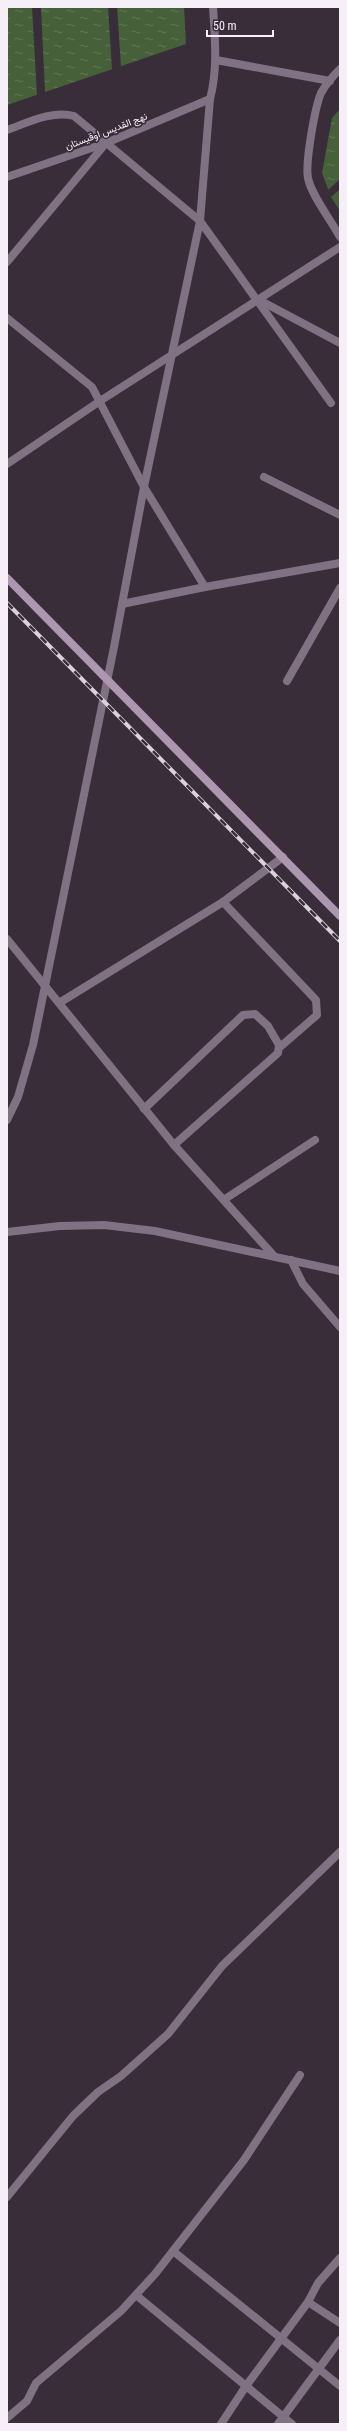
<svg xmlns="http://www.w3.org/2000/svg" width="347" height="2431" font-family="'Roboto Condensed',Vazirmatn,sans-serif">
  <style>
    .water { fill: url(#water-ripples) }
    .pier { fill: #382d39 }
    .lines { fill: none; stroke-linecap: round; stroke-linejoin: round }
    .street { stroke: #807282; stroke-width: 8 }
    .secondary { stroke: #ad96b0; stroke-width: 8 }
    .rail-casing { stroke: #dad3db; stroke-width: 4 }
    .rail { stroke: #382d39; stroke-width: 2.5; stroke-dasharray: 8; stroke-linecap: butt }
    .labels { text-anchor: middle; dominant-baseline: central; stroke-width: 3.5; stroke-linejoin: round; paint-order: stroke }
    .street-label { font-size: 10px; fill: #f6eff7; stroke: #382d39 }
  </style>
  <defs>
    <pattern id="water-ripples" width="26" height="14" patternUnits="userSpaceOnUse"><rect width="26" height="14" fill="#46613a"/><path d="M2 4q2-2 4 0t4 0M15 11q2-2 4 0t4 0" fill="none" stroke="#617857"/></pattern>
  </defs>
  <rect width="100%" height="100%" fill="#382d39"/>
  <g class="water">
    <path d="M7,7H184L186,44L7,105Z"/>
    <path d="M340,109V211L331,197L322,173L332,118Z"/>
  </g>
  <g class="pier">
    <path d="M32,7H41L45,93L37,95Z"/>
    <path d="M108,7H117L121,67L112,70Z"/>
    <path d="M340,179V189L331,197L328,190Z"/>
  </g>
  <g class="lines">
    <g class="street">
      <path d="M216,60L330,81"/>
      <path d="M340,69C333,76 326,84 321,93C315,107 305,163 308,178C311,195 331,220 340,237"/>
      <path d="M7,130C27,123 52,110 74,116L200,221L331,403"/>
      <path d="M7,177L106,143L210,99"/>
      <path d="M7,262L106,143"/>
      <path d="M261,301L340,343"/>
      <path d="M7,318L92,387L144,487L205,587"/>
      <path d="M7,464L100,401L340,247"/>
      <path d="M264,477L340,515"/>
      <path d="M122,604L205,587L340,563"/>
      <path d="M287,681L340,588"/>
      <path d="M223,902L316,1000L317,1015L280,1047"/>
      <path d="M7,939L174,1145L274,1256"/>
      <path d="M59,1003L223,902L283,857"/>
      <path d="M144,1109L243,1015L255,1014L268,1026L279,1045L278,1053L174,1145"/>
      <path d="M7,1120L18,1097L33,1045L114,647L144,487L200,221L210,99C218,69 215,38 213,7"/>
      <path d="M225,1199L315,1140"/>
      <path d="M7,1232L60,1226L104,1225L155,1231L340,1271"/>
      <path d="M291,1260L303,1284L340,1327"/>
      <path d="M7,2197L73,2116L98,2092L121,2076L168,2034L222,1966L340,1852"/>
      <path d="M173,2251L340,2386"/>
      <path d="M136,2295L292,2424"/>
      <path d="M308,2302L318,2283L340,2258"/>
      <path d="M7,2418L27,2401L36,2383L121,2311L155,2274L244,2160L300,2075"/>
      <path d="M221,2424L246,2386L308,2302L340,2323"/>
      <path d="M278,2424L340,2340"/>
    </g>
    <path class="secondary" d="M7,578L340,916"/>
    <defs>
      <path id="rail" d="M7,603L340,941"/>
    </defs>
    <use href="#rail" class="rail-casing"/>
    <use href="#rail" class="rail"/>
  </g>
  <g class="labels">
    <g class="street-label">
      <text transform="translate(106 131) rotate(-21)">نهج القديس اوقيستان</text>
    </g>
  </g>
  <rect width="347" height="2431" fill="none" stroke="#f6eff7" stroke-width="16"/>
  <path d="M207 30v6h66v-6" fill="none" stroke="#f6eff7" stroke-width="2"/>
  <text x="213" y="30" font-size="12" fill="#f6eff7" stroke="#382d39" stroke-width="3" paint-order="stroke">50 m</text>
</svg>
